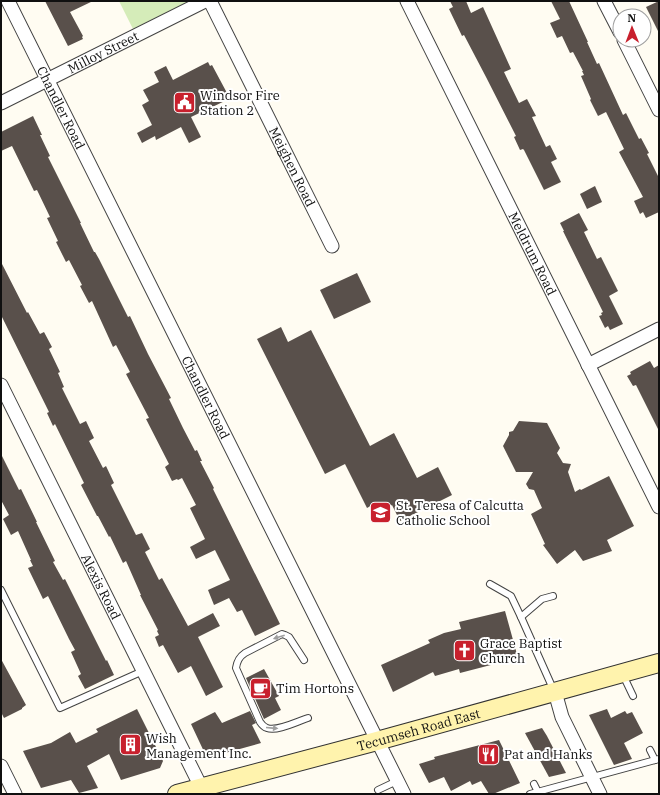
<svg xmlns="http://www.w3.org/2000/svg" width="660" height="795" font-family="'IBM Plex Serif',serif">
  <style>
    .green { fill: #d5ecb9 }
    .building { fill: #59504b }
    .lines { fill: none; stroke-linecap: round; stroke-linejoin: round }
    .service-casing { stroke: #434343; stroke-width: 8 }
    .minor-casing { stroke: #434343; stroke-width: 15 }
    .secondary-casing { stroke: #323232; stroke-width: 20 }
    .service { stroke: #fff; stroke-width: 6 }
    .minor { stroke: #fff; stroke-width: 13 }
    .secondary { stroke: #fff3ad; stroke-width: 18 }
    .oneway { fill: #9f9f9f }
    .labels { text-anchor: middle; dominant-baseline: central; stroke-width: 4; stroke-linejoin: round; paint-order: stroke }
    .street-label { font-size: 13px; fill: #101010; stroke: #fff }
    .poi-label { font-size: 13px; fill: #101010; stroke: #fff; text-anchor: start }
  </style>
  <rect width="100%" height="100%" fill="#fffcf2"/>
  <path class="green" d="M119,1H190L133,29Z"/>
  <g class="building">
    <path d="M45,1H93L70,12L83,36L82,37L83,39L68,46Z"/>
    <path d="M450,1H466L471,13L483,7L511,69L504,72L519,103L527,99L536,116L532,117L546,147L550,145L557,159L551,162L561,182L544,190L524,150L523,149L520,150L514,137L516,136L486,77L464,35L462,36L449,9L453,7Z"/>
    <path d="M551,1H569L588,42H587L597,64L599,63L623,115L626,113L639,139L641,138L649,153L647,154L659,178V212L646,218L643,212L640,214L634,201L643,197L619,152L624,149L606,112L598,116L590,100L591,99L581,76L584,75L582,71H583L573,52L570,53L562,36L557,38L550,23L560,19Z"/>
    <path d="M659,1V33L646,7Z"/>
    <path d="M208,62L210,66L212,65L227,93L224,94L227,100L191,117L201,137L189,143L181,127L156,140L155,136L142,143L137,133L152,125L142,105L149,101L143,90L159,82L154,72L166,66L173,80Z"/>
    <path d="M33,116L42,135H40L50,156L48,157L81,223H80L94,252H95L99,259L128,317L130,316L148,354L171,398L169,399L183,428L195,451L197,450L202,461H200L214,488L213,489L280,624L255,636L242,610L237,612L229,598L214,605L208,590L230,580L215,550L196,559L190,547L205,539L190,508L196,505L182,478L178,480L177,479L172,481L165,467L169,464L146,419L149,418L126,374L130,372L116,345L113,347L92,301L89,303L80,286L82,285L69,260L66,262L56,242L58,241L47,218L50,217L37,190L34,191L12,146L1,151V132Z"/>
    <path d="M595,186L602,202L587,209L580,194Z"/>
    <path d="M579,213L588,230L584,232L597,259L601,257L618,291L609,296L623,324L610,330L608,326L605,328L599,316L602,315L601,313L603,312L563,231H564L560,223Z"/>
    <path d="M1,262L27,313L28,312L40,334L44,332L52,347L49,349L60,372L58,373L64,387L62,388L80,424L86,421L94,438L89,441L103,468L106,466L114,483L111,485L136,535L142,533L150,549L145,552L159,580L162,578L188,626L213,613L220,626L198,637L223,687L206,696L191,666L178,673L163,645L159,647L155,637L159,635L157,631L158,630L140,595H141L126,561L123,563L110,536L109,537L98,516H97L81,485L84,483L82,479L55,424L53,426L47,413L49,412L1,315Z"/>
    <path d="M357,273L371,302L334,319L320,290Z"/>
    <path d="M281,327L288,342L311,330L370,446L394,433L417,478L438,467L452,495L400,521L392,505L379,512L374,504L367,508L345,464L325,474L257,339Z"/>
    <path d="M650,361L654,368L659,365V431L636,385L633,386L627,376L631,374L630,372Z"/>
    <path d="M519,421L547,423L560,448L557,453L563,463L571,464L568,472L575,492L580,489L581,490L609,476L634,526L607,540L612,551L583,561L575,550L557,564L543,545L545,544L531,514L542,508L534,490L529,489L526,484L533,472H516L503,446L509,435V432L513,431Z"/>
    <path d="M1,454L19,490L21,489L37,522H36L55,561L53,562L63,580L65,579L106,661L107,660L114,675L85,689L78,676L81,674L71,652L75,650L69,639L48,596L43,599L28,568L33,566L30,560H31L18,531L11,535L3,519L9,515L1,500Z"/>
    <path d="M505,611L518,658L460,673L459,669L435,676L433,672L393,692L381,665L430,643L428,640L444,633L461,629L459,622Z"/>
    <path d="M1,659L26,705L22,708V709L4,718L1,712Z"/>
    <path d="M264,669L279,696L275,698L281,710L264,719L246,678Z"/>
    <path d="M137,709L163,761L160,768L121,780L109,754L87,766L98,788L79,793L71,780L41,788L23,751L51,743L70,732L76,743L98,732L96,729Z"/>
    <path d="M607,709L611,718L625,711L627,714L632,712L643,733L624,743L632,759L614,765L589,715Z"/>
    <path d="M250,711L256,723L252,725L261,743L207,758L191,724L215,712L222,723Z"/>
    <path d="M542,728L547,736L566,773L549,777L525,733Z"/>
    <path d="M499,740L520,783L493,794H489L481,781L472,785L470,781L451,791L444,777L429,783L419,764L435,759L434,757Z"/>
  </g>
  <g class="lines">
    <defs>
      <g id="service">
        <path d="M490,584L511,596L521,617L554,691"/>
        <path d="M1,590L60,708L143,671"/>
        <path d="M521,617L542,599L553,596"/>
        <path d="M304,660L289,637L285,635L282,634L245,653C239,657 237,661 236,668L260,722C262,725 264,727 267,728C277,732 298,721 308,718"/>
        <path d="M623,675L633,696"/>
        <path d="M650,750L655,760"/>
        <path d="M534,784L538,792"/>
        <path d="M378,790L397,781"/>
        <path d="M530,794L659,759"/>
      </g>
      <g id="minor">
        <path id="s1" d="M8,1L404,794"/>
        <path id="s2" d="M210,1L332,246"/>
        <path id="s3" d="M407,1L659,507"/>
        <path d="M604,1L620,32"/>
        <path d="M624,40L659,110"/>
        <path id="s4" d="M1,103L205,1"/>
        <path d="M588,365L659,329"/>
        <path id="s5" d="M1,385L201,787"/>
        <path d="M555,692L562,717L600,794"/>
        <path d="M1,766L15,794"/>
      </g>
      <g id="secondary">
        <path id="s6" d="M177,794L377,741L659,663"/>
      </g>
    </defs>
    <use href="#service" class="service-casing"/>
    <use href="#minor" class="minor-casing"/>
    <use href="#secondary" class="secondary-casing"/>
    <use href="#service" class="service"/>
    <use href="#minor" class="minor"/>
    <use href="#secondary" class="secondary"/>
  </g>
  <defs><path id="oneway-solid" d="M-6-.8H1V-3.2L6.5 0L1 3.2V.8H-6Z"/></defs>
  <g class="oneway">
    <use href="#oneway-solid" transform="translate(279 637) rotate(162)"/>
    <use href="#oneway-solid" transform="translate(272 728) rotate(5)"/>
  </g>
  <defs>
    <symbol id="civic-square" viewBox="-11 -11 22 22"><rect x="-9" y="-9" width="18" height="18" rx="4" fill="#c8202d" stroke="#fff"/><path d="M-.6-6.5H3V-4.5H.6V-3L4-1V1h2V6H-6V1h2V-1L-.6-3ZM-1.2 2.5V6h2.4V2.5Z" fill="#fff"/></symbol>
    <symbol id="school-square" viewBox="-11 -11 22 22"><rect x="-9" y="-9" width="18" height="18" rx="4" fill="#c8202d" stroke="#fff"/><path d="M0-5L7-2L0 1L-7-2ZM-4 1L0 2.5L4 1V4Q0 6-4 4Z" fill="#fff"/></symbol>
    <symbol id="church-square" viewBox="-11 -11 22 22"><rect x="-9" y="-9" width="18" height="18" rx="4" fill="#c8202d" stroke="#fff"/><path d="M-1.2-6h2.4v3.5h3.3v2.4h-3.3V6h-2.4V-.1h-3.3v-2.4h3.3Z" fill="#fff"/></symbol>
    <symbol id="cafe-square" viewBox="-11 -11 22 22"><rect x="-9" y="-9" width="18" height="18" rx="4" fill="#c8202d" stroke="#fff"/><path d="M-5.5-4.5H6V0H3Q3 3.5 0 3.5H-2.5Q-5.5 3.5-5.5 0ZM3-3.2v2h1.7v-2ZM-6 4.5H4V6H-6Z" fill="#fff"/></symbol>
    <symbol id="building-square" viewBox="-11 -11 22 22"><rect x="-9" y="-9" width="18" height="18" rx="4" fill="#c8202d" stroke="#fff"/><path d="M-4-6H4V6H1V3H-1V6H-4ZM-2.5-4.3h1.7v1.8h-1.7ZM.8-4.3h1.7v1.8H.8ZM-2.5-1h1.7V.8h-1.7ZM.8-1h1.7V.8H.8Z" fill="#fff"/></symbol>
    <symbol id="restaurant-square" viewBox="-11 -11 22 22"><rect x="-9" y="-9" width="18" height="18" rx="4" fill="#c8202d" stroke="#fff"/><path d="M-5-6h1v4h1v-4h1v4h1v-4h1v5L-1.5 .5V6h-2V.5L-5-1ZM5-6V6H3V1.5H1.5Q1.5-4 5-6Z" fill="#fff"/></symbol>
  </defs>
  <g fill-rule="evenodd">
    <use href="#civic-square" x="172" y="90" width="25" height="25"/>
    <use href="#school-square" x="368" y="500" width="25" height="25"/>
    <use href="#church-square" x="452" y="638" width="25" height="25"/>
    <use href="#cafe-square" x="248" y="676" width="25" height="25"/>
    <use href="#building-square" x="118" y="732" width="25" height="25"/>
    <use href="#restaurant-square" x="476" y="742" width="25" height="25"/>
  </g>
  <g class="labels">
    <g class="street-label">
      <text stroke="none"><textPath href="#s4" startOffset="114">Milloy Street</textPath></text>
      <text stroke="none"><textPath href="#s1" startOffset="119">Chandler Road</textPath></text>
      <text stroke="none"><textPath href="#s2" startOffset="185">Meighen Road</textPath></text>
      <text stroke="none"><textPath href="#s3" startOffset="282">Meldrum Road</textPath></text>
      <text stroke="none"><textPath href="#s1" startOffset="443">Chandler Road</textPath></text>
      <text stroke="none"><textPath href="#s5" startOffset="225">Alexis Road</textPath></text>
      <text stroke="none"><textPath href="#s6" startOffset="250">Tecumseh Road East</textPath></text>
    </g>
    <g class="poi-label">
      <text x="200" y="95">Windsor Fire<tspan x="200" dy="15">Station 2</tspan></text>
      <text x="396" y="505">St. Teresa of Calcutta<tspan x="396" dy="15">Catholic School</tspan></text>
      <text x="480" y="643">Grace Baptist<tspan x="480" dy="15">Church</tspan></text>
      <text x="276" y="688">Tim Hortons</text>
      <text x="146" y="738">Wish<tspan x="146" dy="15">Management Inc.</tspan></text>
      <text x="504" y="754">Pat and Hanks</text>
    </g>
  </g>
  <rect width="660" height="795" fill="none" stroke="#101010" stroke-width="4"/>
  <g transform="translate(632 28) rotate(359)"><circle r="19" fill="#ffffff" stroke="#9f9f9f"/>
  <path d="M0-3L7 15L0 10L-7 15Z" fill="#c8202d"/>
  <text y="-6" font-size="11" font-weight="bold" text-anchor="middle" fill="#101010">N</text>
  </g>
</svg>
